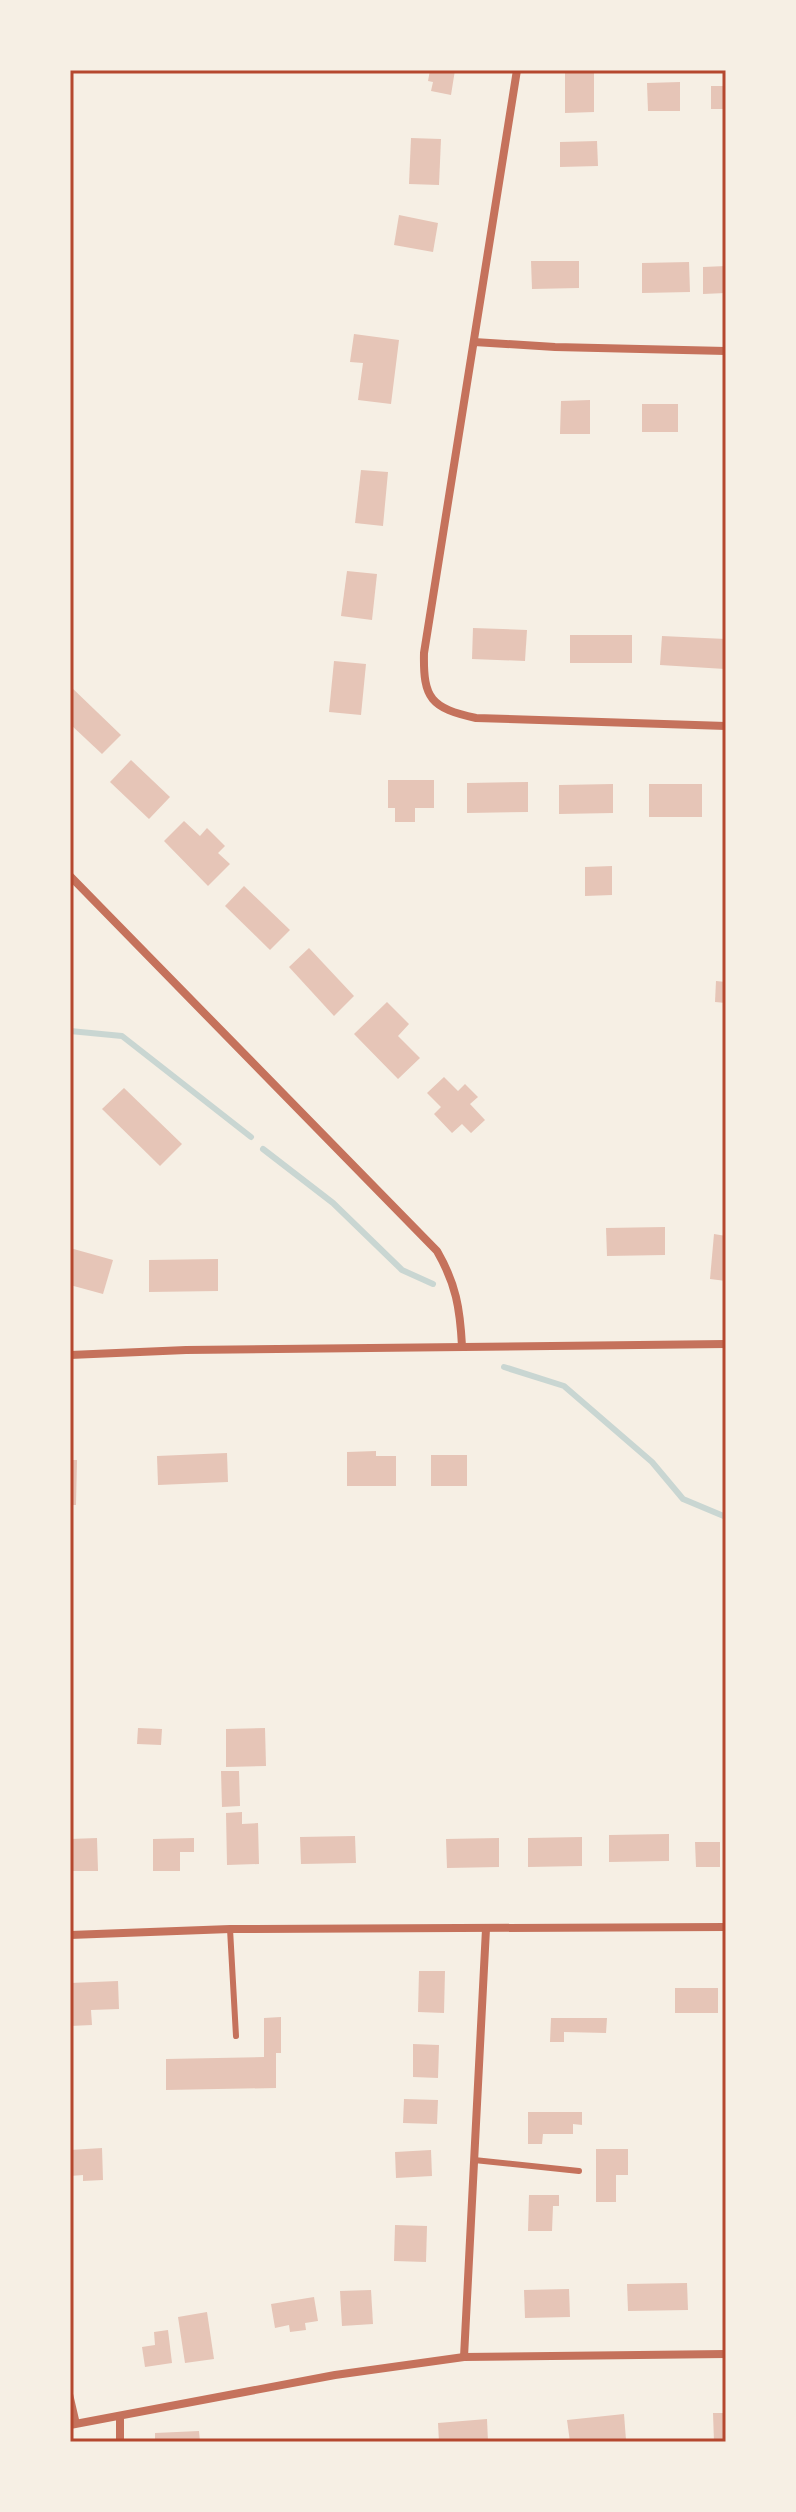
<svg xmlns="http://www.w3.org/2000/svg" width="796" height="2512" font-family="'Space Grotesk',sans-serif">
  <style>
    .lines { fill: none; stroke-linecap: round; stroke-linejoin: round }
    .stream { stroke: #c9d6d2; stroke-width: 6 }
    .building { fill: #e6c5b7 }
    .service { stroke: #c5725c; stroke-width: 6 }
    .minor { stroke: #c5725c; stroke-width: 8 }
    .neatline { fill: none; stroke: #b5482f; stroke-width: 3 }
  </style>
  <rect width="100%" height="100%" fill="#f6efe4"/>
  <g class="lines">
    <g class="stream">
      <path d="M70,1031L122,1036L251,1137"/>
      <path d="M263,1149L333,1203L402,1270L433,1284"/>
      <path d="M504,1367L564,1386L652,1462L683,1499L726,1517"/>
    </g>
  </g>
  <g class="building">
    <path d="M430,70H455L451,95L431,91L433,82L428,81Z"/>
    <path d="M565,72H594V112L565,113Z"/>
    <path d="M680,82V111H648L647,83Z"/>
    <rect x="711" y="86" width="15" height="23"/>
    <path d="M411,138L441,139L439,185L409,184Z"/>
    <path d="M597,141L598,166L560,167V142Z"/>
    <path d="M399,215L438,223L433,252L394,245Z"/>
    <path d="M531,261H579V288L532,289Z"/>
    <path d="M689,262L690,292L642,293V263Z"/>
    <path d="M726,266V293L703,294V267Z"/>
    <path d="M354,334L399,340L391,404L358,400L363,363L350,362Z"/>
    <path d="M590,400V434H560L561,401Z"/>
    <rect x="642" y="404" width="36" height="28"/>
    <path d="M361,470L388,472L383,526L355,523Z"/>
    <path d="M347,571L377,574L372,620L341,616Z"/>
    <path d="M473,628L527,630L525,661L472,659Z"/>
    <rect x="570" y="635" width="62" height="28"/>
    <path d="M662,636L726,639L725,669L660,665Z"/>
    <path d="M334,661L366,664L361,715L329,712Z"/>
    <path d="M70,686L121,735L102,754L70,724Z"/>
    <path d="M131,760L170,797L149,819L110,782Z"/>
    <path d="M388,780H434V808H415V822H395V808H388Z"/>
    <path d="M528,782V812L467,813V783Z"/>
    <path d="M613,784V813L559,814V785Z"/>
    <rect x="649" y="784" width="53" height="33"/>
    <path d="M184,821L200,836L207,828L225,846L218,853L230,864L208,886L164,841Z"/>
    <path d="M612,866V895L585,896V867Z"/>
    <path d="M244,886L290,930L270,950L225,906Z"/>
    <path d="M309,948L354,996L334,1016L289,967Z"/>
    <path d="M716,981L726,982V1003L715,1002Z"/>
    <path d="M387,1002L409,1024L398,1036L420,1058L398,1079L354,1034Z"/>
    <path d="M444,1077L458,1091L465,1084L478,1097L470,1104L485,1120L471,1133L462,1124L452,1133L434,1114L441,1107L427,1093Z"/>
    <path d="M124,1088L182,1144L160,1166L102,1109Z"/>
    <path d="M665,1227V1255L607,1256L606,1228Z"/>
    <path d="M714,1234L726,1236V1281L710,1279Z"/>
    <path d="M70,1248L113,1260L103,1294L70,1285Z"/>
    <path d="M218,1259V1291L149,1292V1260Z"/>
    <path d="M376,1451V1456H396V1486H347V1452Z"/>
    <path d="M227,1453L228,1482L158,1485L157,1456Z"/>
    <rect x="431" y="1455" width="36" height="31"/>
    <path d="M70,1460H77L76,1505H70Z"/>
    <path d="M138,1728L162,1729L161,1745L137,1744Z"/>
    <path d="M265,1728L266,1766L226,1767V1729Z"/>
    <path d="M221,1771H239L240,1806L222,1807Z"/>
    <path d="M242,1812V1824L258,1823L259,1864L227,1865L226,1813Z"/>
    <path d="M669,1834V1861L609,1862V1835Z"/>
    <path d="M355,1836L356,1863L301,1864L300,1837Z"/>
    <path d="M582,1837V1866L528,1867V1838Z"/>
    <path d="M97,1838L98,1871H70V1839Z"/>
    <path d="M194,1838V1852H180V1871H153V1839Z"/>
    <path d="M499,1838V1867L447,1868L446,1839Z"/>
    <path d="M695,1842H720V1867H696Z"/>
    <path d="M419,1971H445L444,2013L418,2012Z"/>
    <path d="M118,1981L119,2009L91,2010L92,2025L70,2026V1983Z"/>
    <rect x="675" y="1988" width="43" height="25"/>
    <path d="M281,2017V2053H276V2088L166,2090V2059L264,2057V2018Z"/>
    <path d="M551,2018H607L606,2033L564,2032V2042H550Z"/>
    <path d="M413,2044L439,2045L438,2078L413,2077Z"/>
    <path d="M404,2099L438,2100L437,2124L403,2123Z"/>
    <path d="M528,2112H582V2125L573,2124V2134H543L542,2144H528Z"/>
    <path d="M102,2148L103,2180L83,2181V2175L70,2176V2150Z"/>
    <path d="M596,2149H628V2175H616V2202H596Z"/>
    <path d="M431,2150L432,2176L396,2178L395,2152Z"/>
    <path d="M529,2195H559V2206H553L552,2231H528Z"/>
    <path d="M395,2225L427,2226L426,2262L394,2261Z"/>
    <path d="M687,2283L688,2310L628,2311L627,2284Z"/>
    <path d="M569,2289L570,2317L525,2318L524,2290Z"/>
    <path d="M371,2290L373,2324L342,2326L340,2291Z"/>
    <path d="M314,2297L318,2321L305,2323L306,2330L290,2332L289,2325L275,2328L271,2304Z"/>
    <path d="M207,2312L214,2359L185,2363L178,2317Z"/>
    <path d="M168,2330L172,2363L145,2367L142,2347L155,2345L154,2332Z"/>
    <path d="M713,2413H726V2442H714Z"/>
    <path d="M624,2414L626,2440L570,2442L567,2420Z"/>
    <path d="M487,2419L488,2442H439L438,2423Z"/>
    <path d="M199,2431L200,2442H155V2433Z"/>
  </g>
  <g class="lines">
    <g class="service">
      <path d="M230,1929L236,2036"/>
      <path d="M474,2160L579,2171"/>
      <path d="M70,2394L77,2424"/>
    </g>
    <g class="minor">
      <path d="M517,70L424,653C423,699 431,708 476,718L726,726"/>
      <path d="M474,342L555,347L726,351"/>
      <path d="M70,876L437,1251C456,1284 460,1308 462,1346"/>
      <path d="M70,1355L186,1350L726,1344"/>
      <path d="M70,1935L230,1929L726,1927"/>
      <path d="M464,2357L486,1929"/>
      <path d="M70,2425L335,2375L464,2357L726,2354"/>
      <path d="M120,2442V2416"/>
    </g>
  </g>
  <rect width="796" height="2512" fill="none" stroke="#f6efe4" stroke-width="144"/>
  <rect x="72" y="72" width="652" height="2368" class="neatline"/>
</svg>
